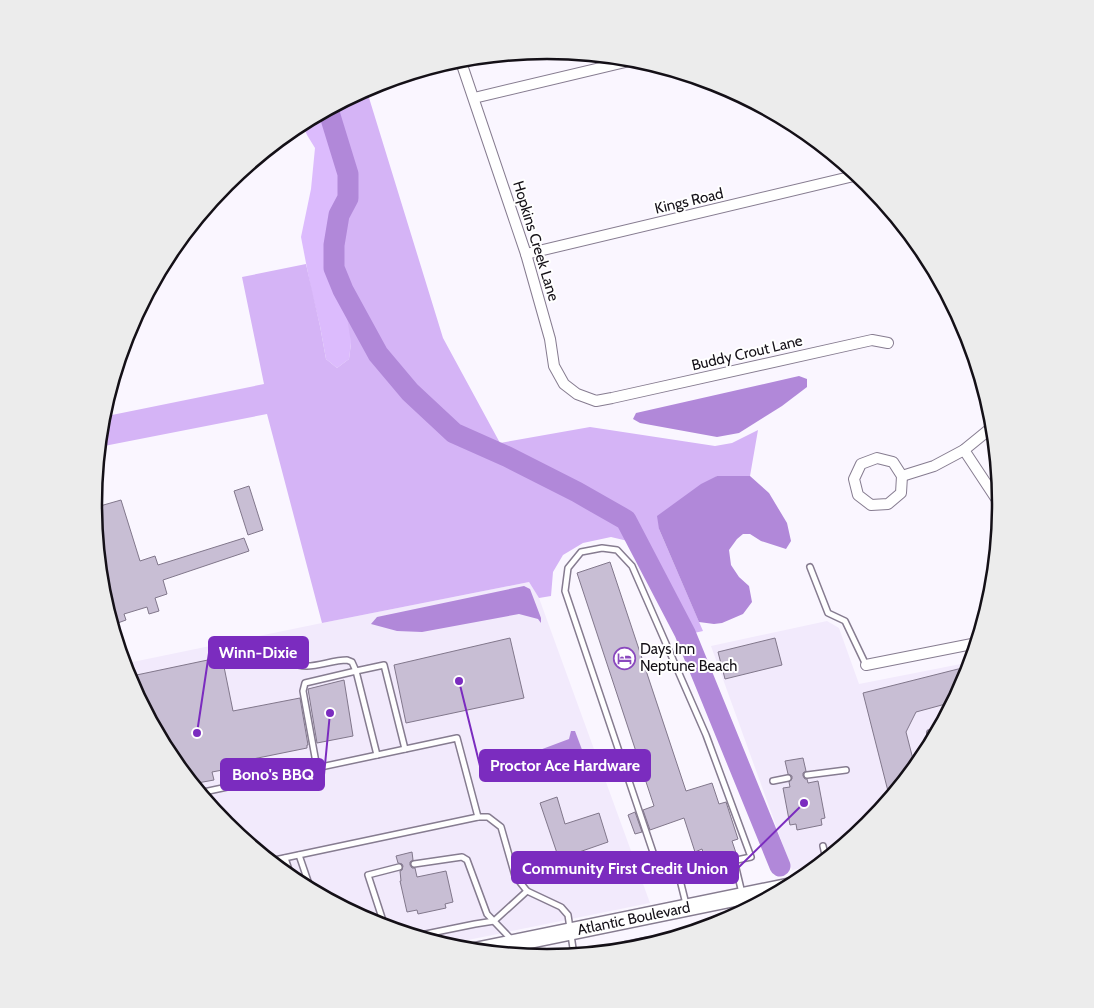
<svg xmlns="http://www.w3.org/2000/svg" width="1094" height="1008" font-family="Cabin,sans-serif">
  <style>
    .built { fill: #f2eafc }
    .green { fill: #dcbbfd }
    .forest { fill: #d5b4f6 }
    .water { fill: #b188d9 }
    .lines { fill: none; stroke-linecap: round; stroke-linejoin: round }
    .river { stroke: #b188d9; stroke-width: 21 }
    .building { fill: #c8bed4; stroke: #81778b }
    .service-casing { stroke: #867c90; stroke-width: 8 }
    .minor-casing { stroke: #867c90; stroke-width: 12 }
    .trunk-casing { stroke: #867c90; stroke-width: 19 }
    .service { stroke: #fff; stroke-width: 5 }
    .minor { stroke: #fff; stroke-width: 10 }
    .trunk { stroke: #fff; stroke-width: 16 }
    .labels { text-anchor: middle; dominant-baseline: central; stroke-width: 4; stroke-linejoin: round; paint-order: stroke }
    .street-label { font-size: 15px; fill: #141017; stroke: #fff }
    .poi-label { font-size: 15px; fill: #141017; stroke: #fff; text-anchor: start }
    .rim { fill: none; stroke: #141017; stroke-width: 2.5 }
    .leader { fill: none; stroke: #7b2cbf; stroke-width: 2 }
    .callout-dot { fill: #7b2cbf; stroke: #fff; stroke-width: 2 }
    .callout { fill: #7b2cbf; stroke: #7b2cbf; stroke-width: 2 }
    .callout-label { font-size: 16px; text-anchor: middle; font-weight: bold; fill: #fff }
  </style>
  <rect width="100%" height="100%" fill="#faf6ff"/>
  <g class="built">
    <path d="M529,582L539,598L650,903L443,945L373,923L295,881L226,825L169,756L127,677L123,664L322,623Z"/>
    <path d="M827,621L839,628L859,684L971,662L966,678L924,756L868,825L819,865L792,870L711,646Z"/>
  </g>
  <path class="green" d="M331,107L348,158L353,185L346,213L351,343L349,359L337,368L326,359L320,326L311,289L301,237L311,189L315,148L307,135L302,123Z"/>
  <path class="forest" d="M366,88L443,338L500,443L590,427L715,446L732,443L758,430L750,476H717L659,529L703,631L681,636L632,542L611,537L583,543L563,555L553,572L551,596L539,598L529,582L322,623L267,414L99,447L102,417L264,384L242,277L306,264L320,326L326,359L337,368L349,359L351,343L342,285L346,213L353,185L348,158L331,107Z"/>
  <g class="water">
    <path d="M799,376L807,379V387L782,406L739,433L717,437L640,423L633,419L636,413Z"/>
    <path d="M717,476H750L769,493L787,523L791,541L786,549L761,541L750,534H743L737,539L729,550L731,565L739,577L749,586L752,602L743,614L722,623L714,624L699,622L659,529L657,516L701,484Z"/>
    <path d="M524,586L530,589L541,618V623L538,619L519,614L422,632L397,631L371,624L377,617Z"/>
    <path d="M571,731H575L584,755L580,763L546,781L539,778L534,757L537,751L569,739Z"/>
  </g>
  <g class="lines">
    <path class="river" d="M328,109L348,174V198L339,215L334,245V268L343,290L378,354L410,392L454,433L508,457L577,492L626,520L685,633L780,866"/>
  </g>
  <g class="building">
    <path d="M249,486L263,530L248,535L234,491Z"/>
    <path d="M121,500L140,561L155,556L158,565L244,538L249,551L163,580L167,594L155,598L159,611L149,614L147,607L124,614L126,620L115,624L100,577L93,508Z"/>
    <path d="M610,562L686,791L712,783L719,804L726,802L738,839L732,841L736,853L706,862L702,849L695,852L684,818L650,830L643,810L654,806L577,573Z"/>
    <path d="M510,638L524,698L406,723L394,665Z"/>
    <path d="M775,638L782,665L725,679L718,652Z"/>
    <path d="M222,657L233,711L300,698L308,745H307V748L243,761L244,766L212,772L214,780L192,784L169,756L127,677Z"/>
    <path d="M970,666L966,678L953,702L916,712L906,732L915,767L890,799L863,693Z"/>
    <path d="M344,680L353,736L317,743L308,689Z"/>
    <path d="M803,758L806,771L803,773V776L805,779H807L808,783L818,781L825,818L821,819L822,825L797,830L796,824L790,825L783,788L790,787L789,782L792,779V776L788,774L785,761Z"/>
    <path d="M557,797L565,824L599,813L608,842L559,859L540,803Z"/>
    <path d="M635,812L642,832L635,834L628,815Z"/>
    <path d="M412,852L413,860L410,862V865L412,868H415L417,877L446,871L453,902L445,904L446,908L418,914L417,910L407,912L400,881H401L400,871L402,870L403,866L402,864L398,863L396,856Z"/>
  </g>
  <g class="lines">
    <defs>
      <g id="service">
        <path d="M602,548L617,550L632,566L706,735L751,857L661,876L565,591L568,568L581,552Z"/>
        <path d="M810,567L828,613L845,621L866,665"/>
        <path d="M248,645C265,652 289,666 307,666C320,666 333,660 347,660L352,662L356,671L384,665L405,749"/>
        <path d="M932,742L930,733L938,732"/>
        <path d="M317,768L303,691L305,683L356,671L377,755"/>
        <path d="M807,775L846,770"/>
        <path d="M773,781L788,778"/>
        <path d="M199,793L457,738L478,817"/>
        <path d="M823,846L826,859"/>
        <path d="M299,855L311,890"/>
        <path d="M285,858L292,879"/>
        <path d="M734,860L742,893"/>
        <path d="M270,861L478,817H488L501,827L515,876L527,891L561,907L568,915L574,955"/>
        <path d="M414,864L455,858L462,857L467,860L487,914L513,941"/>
        <path d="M678,872L686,904"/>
        <path d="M385,927L368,875L399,867"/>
        <path d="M416,936L475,924L494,921L527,891"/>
      </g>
      <g id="minor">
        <path d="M460,59L526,254L550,339L554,366L564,384L577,394L596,401L612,398L872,340L888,343"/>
        <path d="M474,98L638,59"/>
        <path d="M526,254L858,175"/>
        <path d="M964,450L1001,506"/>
        <path d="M877,458L893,462L902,476L901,493L888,504L871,505L858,495L854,479L861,464Z"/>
        <path d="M902,476L934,466L964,450L991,428L993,425"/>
        <path d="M866,665L977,643"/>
      </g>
      <g id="trunk">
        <path d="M626,950L646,946"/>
        <path id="s1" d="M475,951L792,886"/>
      </g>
    </defs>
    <use href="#service" class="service-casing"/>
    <use href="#minor" class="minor-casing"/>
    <use href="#trunk" class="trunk-casing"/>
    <use href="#service" class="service"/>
    <use href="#minor" class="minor"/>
    <use href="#trunk" class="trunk"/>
  </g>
  <defs>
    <symbol id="hotel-ring" viewBox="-11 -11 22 22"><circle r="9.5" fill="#fff" stroke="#8a49be" stroke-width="1.5"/><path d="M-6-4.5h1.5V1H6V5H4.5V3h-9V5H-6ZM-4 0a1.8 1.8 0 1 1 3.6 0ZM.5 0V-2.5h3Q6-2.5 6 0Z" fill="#8a49be"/></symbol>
  </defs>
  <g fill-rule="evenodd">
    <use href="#hotel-ring" x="612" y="646" width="25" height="25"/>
  </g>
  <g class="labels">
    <g class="street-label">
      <text transform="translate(689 201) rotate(-13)">Kings Road</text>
      <text transform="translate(536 241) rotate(73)">Hopkins Creek Lane</text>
      <text transform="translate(747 353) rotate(-13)">Buddy Crout Lane</text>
      <text stroke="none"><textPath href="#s1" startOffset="162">Atlantic Boulevard</textPath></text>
    </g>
    <g class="poi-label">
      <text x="640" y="649">Days Inn<tspan x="640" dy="17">Neptune Beach</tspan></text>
    </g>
  </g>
  <path d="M0 0H1094V1008H0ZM102 504a445 445 0 1 1 890 0a445 445 0 1 1-890 0Z" fill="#ececec" fill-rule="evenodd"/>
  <path class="rim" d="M102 504a445 445 0 1 1 890 0a445 445 0 1 1-890 0Z"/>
  <path class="leader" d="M197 733L209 653M459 681L480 766M330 713L324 775M804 803L738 868"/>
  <g class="callout-dot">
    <circle cx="197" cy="733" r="5"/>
    <circle cx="459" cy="681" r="5"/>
    <circle cx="330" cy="713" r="5"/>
    <circle cx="804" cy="803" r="5"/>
  </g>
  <g class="callout">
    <rect x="209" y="637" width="99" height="31" rx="5"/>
    <rect x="480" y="750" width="170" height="31" rx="5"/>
    <rect x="221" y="759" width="103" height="31" rx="5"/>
    <rect x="512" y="852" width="226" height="31" rx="5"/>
  </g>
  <g class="callout-label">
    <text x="258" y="658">Winn-Dixie</text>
    <text x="565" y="771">Proctor Ace Hardware</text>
    <text x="273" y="780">Bono's BBQ</text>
    <text x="625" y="874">Community First Credit Union</text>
  </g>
</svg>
